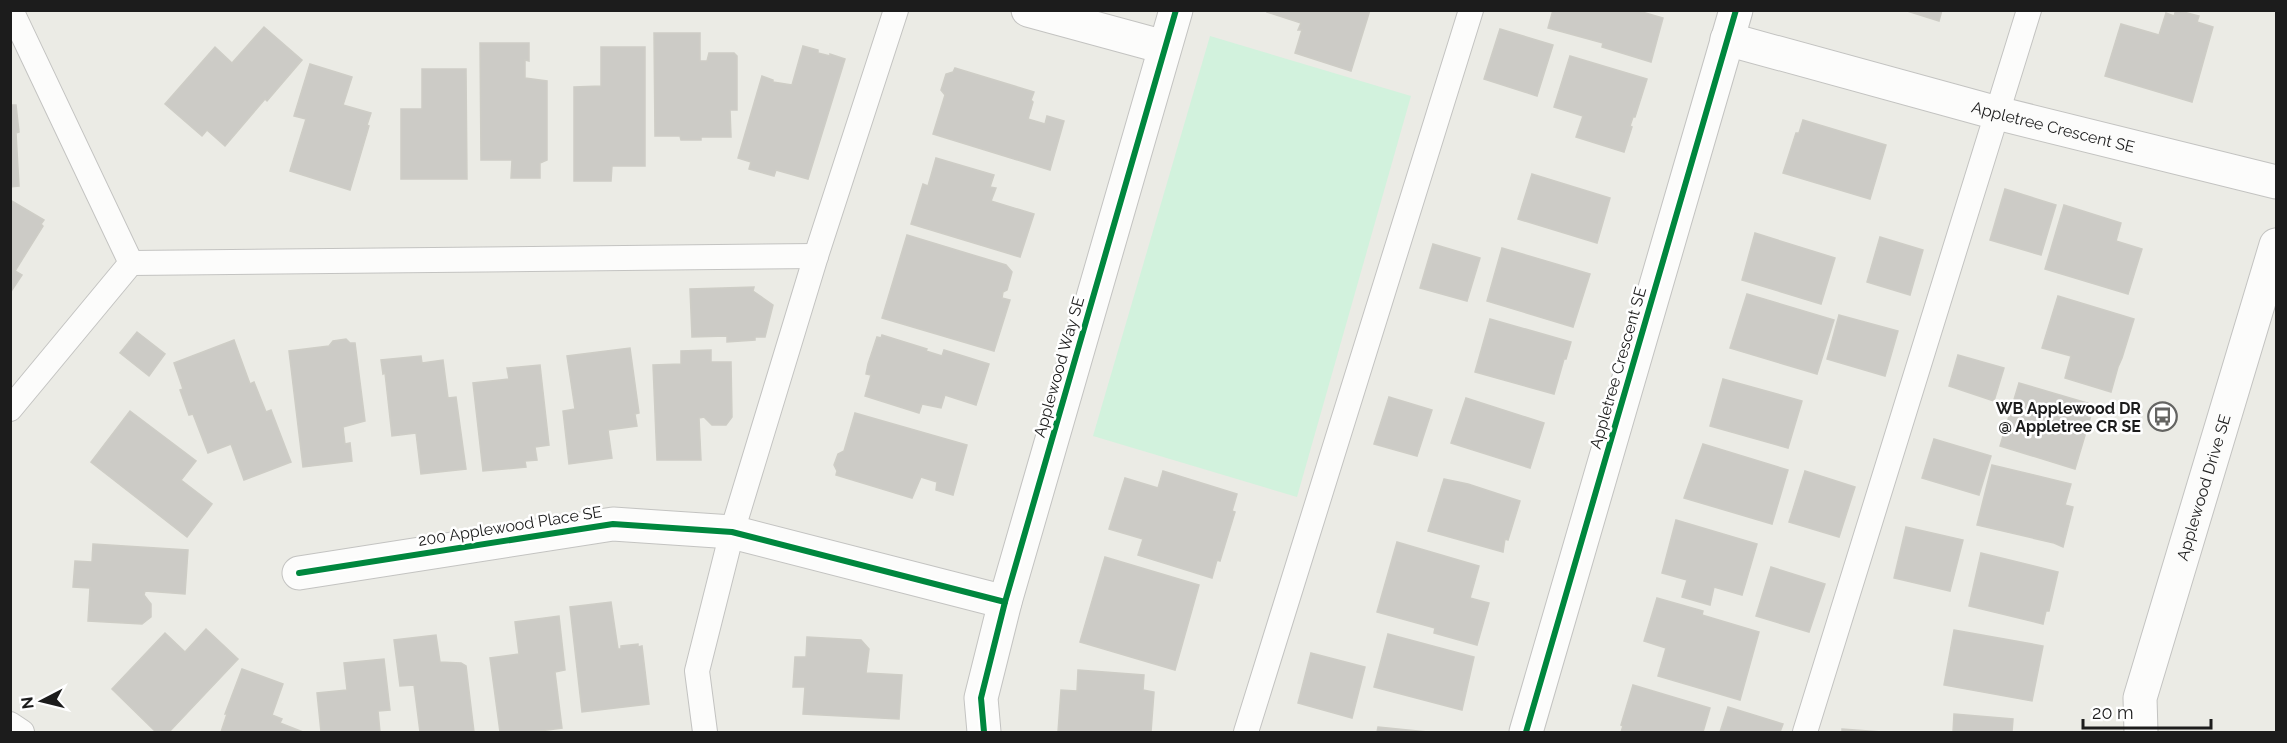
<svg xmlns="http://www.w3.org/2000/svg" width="2287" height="743" font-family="Raleway,sans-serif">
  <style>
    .park { fill: #d2f2dd }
    .building { fill: #cccbc6; stroke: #cecdc6; stroke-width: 1.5 }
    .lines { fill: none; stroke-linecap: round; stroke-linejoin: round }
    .service-casing { stroke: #c3c3c1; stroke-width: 26 }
    .minor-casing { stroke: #c3c3c1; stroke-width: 35 }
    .tertiary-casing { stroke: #c3c3c1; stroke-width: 35 }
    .service { stroke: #fcfcfb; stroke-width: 24 }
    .minor { stroke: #fcfcfb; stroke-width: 33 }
    .tertiary { stroke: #fcfcfb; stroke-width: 33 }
    .cycleway-casing { stroke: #fff; stroke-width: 10 }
    .cycleway { stroke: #00873e; stroke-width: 6 }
    .labels { text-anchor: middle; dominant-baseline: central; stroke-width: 5; stroke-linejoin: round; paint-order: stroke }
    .street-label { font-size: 16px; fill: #1c1c1c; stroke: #fff }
    .poi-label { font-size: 16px; font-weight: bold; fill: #1c1c1c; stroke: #fff; text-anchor: end }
  </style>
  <rect width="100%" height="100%" fill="#ebebe5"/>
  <path class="park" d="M1210,36L1411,96L1297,497L1093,436Z"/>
  <g class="building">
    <path d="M1268,10H1370L1351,71L1295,53L1302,30H1298L1301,23L1267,12Z"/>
    <path d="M1553,10H1642V12L1663,18L1651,62L1602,47L1603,43L1548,28Z"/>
    <path d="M1904,10H1942L1939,21Z"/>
    <path d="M2176,10L2199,16L2197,22L2213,27L2192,102L2105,76L2121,24L2159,35L2166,13L2174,16Z"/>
    <path d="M264,27L302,60L267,101L265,99L225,146L207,130L202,136L165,104L215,47L232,63Z"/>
    <path d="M1500,29L1553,45L1537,96L1484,79Z"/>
    <path d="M654,33H700V61H707L709,53H734L737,56V110H730L731,137H701V140H681L680,136H655Z"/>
    <path d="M480,43H529V61L525,60V78L547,81V160L540,163V178H511L512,160H481Z"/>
    <path d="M803,46L818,50V53L830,56V54L845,59L808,179L776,170L774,176L749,169L751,162L738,158L762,76L773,80V82L792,85Z"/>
    <path d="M601,47H645V166H612L611,181H574V87L601,86Z"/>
    <path d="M1570,56L1647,79L1635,117H1633L1630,126L1632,127L1624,152L1576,137L1583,116L1554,107Z"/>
    <path d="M310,64L352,77L343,105L371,113L367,125L369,126L350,190L290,171L306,119L294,116Z"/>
    <path d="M955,68L1034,92L1031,100L1033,102L1028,119L1045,124L1047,116L1064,121L1050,170L933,134L945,95L941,90L946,74L953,72Z"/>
    <path d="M422,69H466L467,179H401V109H422Z"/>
    <path d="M10,105H16L19,132L16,133L19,186L10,187Z"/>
    <path d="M1803,120L1886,145L1870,199L1783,173L1796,133H1799Z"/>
    <path d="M936,158L994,175L990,187L996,188L991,201L1034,214L1020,257L911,224L923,184L928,186Z"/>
    <path d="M1532,174L1610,198L1597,243L1518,219Z"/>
    <path d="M2005,189L2056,205L2041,255L1990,240Z"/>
    <path d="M10,200L44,220L41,224L43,226L15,271L22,275L10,293Z"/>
    <path d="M2064,205L2121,223L2116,241L2142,249L2128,294L2045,269Z"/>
    <path d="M1755,233L1835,258L1821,304L1742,280Z"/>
    <path d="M907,235L1006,265L1012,272L1007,290L1003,292L1002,298L1010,300L994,351L882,318Z"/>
    <path d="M1880,237L1923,250L1910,295L1867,282Z"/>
    <path d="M1433,244L1480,258L1467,301L1420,288Z"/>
    <path d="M1502,248L1590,274L1573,327L1487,301Z"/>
    <path d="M754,287L753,291L773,305L765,337H755V340L727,342V336L692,337L690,289Z"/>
    <path d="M1747,294L1834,320L1817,374L1730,348Z"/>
    <path d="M2058,296L2134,319L2122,358L2118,367L2111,392L2065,378L2071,356L2042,348Z"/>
    <path d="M1839,315L1898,331L1885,376L1827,359Z"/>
    <path d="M1490,319L1571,342L1566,359H1564L1554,394L1475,372Z"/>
    <path d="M137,332L165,354L149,376L120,353Z"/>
    <path d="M882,335L927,349L926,351L942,356L944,350L989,364L976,405L945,395L941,408L922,404L919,413L865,396L871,375L866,374L868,364L877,337L881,338Z"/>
    <path d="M346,339L350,343H355L365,421L343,427L345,444L350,443L352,461L303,467L289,351L329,346L333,341Z"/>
    <path d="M234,340L250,384L254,382L266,412L271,410L291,462L244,480L231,444L208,453L193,414L189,415L180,390L183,389L174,363Z"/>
    <path d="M630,348L639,413L635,414L637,426L608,430L612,458L569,464L563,411L575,409L567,356Z"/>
    <path d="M711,350V362H731L732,417L726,425H712L704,417L699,418L701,460H657L653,365L681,364V351Z"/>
    <path d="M1958,355L2004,368L1994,401L1949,386Z"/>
    <path d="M421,356L422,363L443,360L448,398L456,397L466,469L421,474L416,433L392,436L385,373L383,374L381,360Z"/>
    <path d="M540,365L549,445L535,447L537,460L525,461L526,467L483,471L473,383L509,379L507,368Z"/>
    <path d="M1723,379L1802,401L1788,448L1710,426Z"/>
    <path d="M2019,383L2094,405L2075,469L2000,446Z"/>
    <path d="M1389,397L1432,410L1417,456L1374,444Z"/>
    <path d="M1466,398L1544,423L1530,468L1451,443Z"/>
    <path d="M130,411L196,461L181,480L212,504L187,537L91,462Z"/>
    <path d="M855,413L967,445L953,495L936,490L937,482L921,477L912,498L836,475L837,471L834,465L838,454L844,451Z"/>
    <path d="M1934,439L1991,456L1979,495L1922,478Z"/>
    <path d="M1703,444L1788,470L1772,524L1684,498Z"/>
    <path d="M1992,465L2071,484L2065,505L2073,507L2063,547L2054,543L1977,525Z"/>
    <path d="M1163,471L1237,494L1232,511L1235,512L1220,561L1217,560L1212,578L1138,555L1143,539L1109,529L1125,478L1158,488Z"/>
    <path d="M1805,471L1855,487L1839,537L1789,522Z"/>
    <path d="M1444,479L1468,484L1520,501L1508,540L1505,539L1503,552L1428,531Z"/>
    <path d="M1676,520L1757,544L1742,595L1714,587L1710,605L1682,597L1687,580L1662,573Z"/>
    <path d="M1906,527L1963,540L1950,591L1894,578Z"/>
    <path d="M1397,542L1479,566L1470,598L1489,603L1477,645L1434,633L1435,628L1377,612Z"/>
    <path d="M93,544L188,550L185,594L145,591L144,595L151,604V617L142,624L88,621L90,588L73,587L75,561L92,562Z"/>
    <path d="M1981,553L2058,572L2049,611H2046L2043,624L1969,606Z"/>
    <path d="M1105,557L1199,585L1175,670L1080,642Z"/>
    <path d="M1771,567L1825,584L1809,632L1756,616Z"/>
    <path d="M1657,598L1703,611L1702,615L1759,632L1740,700L1658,676L1666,648L1644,641Z"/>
    <path d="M611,602L618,649H621V646L638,644V647L642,646L649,704L582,712L570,607Z"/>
    <path d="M559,616L565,670L555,672L562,728L532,732H500L490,658L519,654L515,622Z"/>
    <path d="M206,629L238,659L169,732H156L112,689L165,633L185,652Z"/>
    <path d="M1954,630L2043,646L2032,701L1944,685Z"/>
    <path d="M1388,634L1474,657L1462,710L1374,687Z"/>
    <path d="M436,635L440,662L461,663L466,666L474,732H420L414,685L400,686L394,640Z"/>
    <path d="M807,637L861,640L869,649L866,673L902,675L899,719L803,714L805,687H793L795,657H806Z"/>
    <path d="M1311,653L1365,667L1352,718L1298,703Z"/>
    <path d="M384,659L390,710L378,711L380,732H321L317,693L347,690L344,663Z"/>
    <path d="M242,669L283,684L272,715L282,719L280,723L303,732H221L227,714H225Z"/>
    <path d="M1078,670L1144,675L1143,690L1154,692L1151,732H1058L1061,690L1077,691Z"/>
    <path d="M1633,685L1710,708L1703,732H1621L1623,726L1621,725Z"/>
    <path d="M1728,707L1783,724L1780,732H1720Z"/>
    <path d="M1954,714L2013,719L2012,732H1953Z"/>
    <path d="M1378,727L1428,732H1377Z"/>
    <path d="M1842,729L1882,732H1842Z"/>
  </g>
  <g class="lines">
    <defs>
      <g id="service">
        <path d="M131,263L816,256"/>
        <path d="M10,409L131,263L11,10"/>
        <path d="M10,724L22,732"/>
        <path d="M705,732L697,671L732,532L816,256L896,10"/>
        <path d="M1246,732L1471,10"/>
        <path d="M1805,732L2029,10"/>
      </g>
      <g id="minor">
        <path d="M1028,10L1164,47"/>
        <path id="s1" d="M1727,39L1997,113L2276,182"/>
        <path d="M299,573L613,524L732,532L1005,602"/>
        <path d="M984,732L981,698L1005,602L1176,10"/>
        <path d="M1526,732L1736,10"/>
      </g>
      <g id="tertiary">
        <path id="s2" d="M2141,732L2140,698L2276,245"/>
      </g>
    </defs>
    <use href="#service" class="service-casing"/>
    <use href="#minor" class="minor-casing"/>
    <use href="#tertiary" class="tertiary-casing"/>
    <use href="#service" class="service"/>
    <use href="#minor" class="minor"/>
    <use href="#tertiary" class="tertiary"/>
    <defs>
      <g id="cycleway">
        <path d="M299,573L613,524L732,532L1005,602"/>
        <path d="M984,732L981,698L1005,602L1176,10"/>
        <path d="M1526,732L1736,10"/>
      </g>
    </defs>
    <use href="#cycleway" class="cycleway-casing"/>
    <use href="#cycleway" class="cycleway"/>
  </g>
  <defs>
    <symbol id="bus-ring" viewBox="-11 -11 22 22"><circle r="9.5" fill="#fff" stroke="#646462" stroke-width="1.5"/><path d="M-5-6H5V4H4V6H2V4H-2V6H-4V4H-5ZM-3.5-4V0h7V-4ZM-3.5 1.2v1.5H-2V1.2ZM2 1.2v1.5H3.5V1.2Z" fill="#646462"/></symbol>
  </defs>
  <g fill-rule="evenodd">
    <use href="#bus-ring" x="2146" y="400" width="33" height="33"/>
  </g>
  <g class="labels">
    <g class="street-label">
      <text stroke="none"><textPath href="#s1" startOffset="338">Appletree Crescent SE</textPath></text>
      <text transform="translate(1059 367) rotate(-74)">Applewood Way SE</text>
      <text transform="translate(1618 368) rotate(-74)">Appletree Crescent SE</text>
      <text stroke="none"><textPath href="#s2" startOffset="254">Applewood Drive SE</textPath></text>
      <text transform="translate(510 526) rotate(-9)">200 Applewood Place SE</text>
    </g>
    <g class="poi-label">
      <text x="2141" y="408">WB Applewood DR<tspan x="2141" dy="18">@ Appletree CR SE</tspan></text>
    </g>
  </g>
  <rect width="2287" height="743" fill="none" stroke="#1c1c1c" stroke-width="24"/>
  <g transform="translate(42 701) rotate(263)" stroke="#ffffff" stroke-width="4.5" paint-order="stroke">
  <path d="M0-4.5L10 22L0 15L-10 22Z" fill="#1c1c1c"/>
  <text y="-9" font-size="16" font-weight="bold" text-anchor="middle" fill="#1c1c1c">N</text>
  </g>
  <path d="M2083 719v9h128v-9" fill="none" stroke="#1c1c1c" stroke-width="3"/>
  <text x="2092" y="719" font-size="18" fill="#1c1c1c" stroke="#ffffff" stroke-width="4.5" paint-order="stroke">20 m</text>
</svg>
